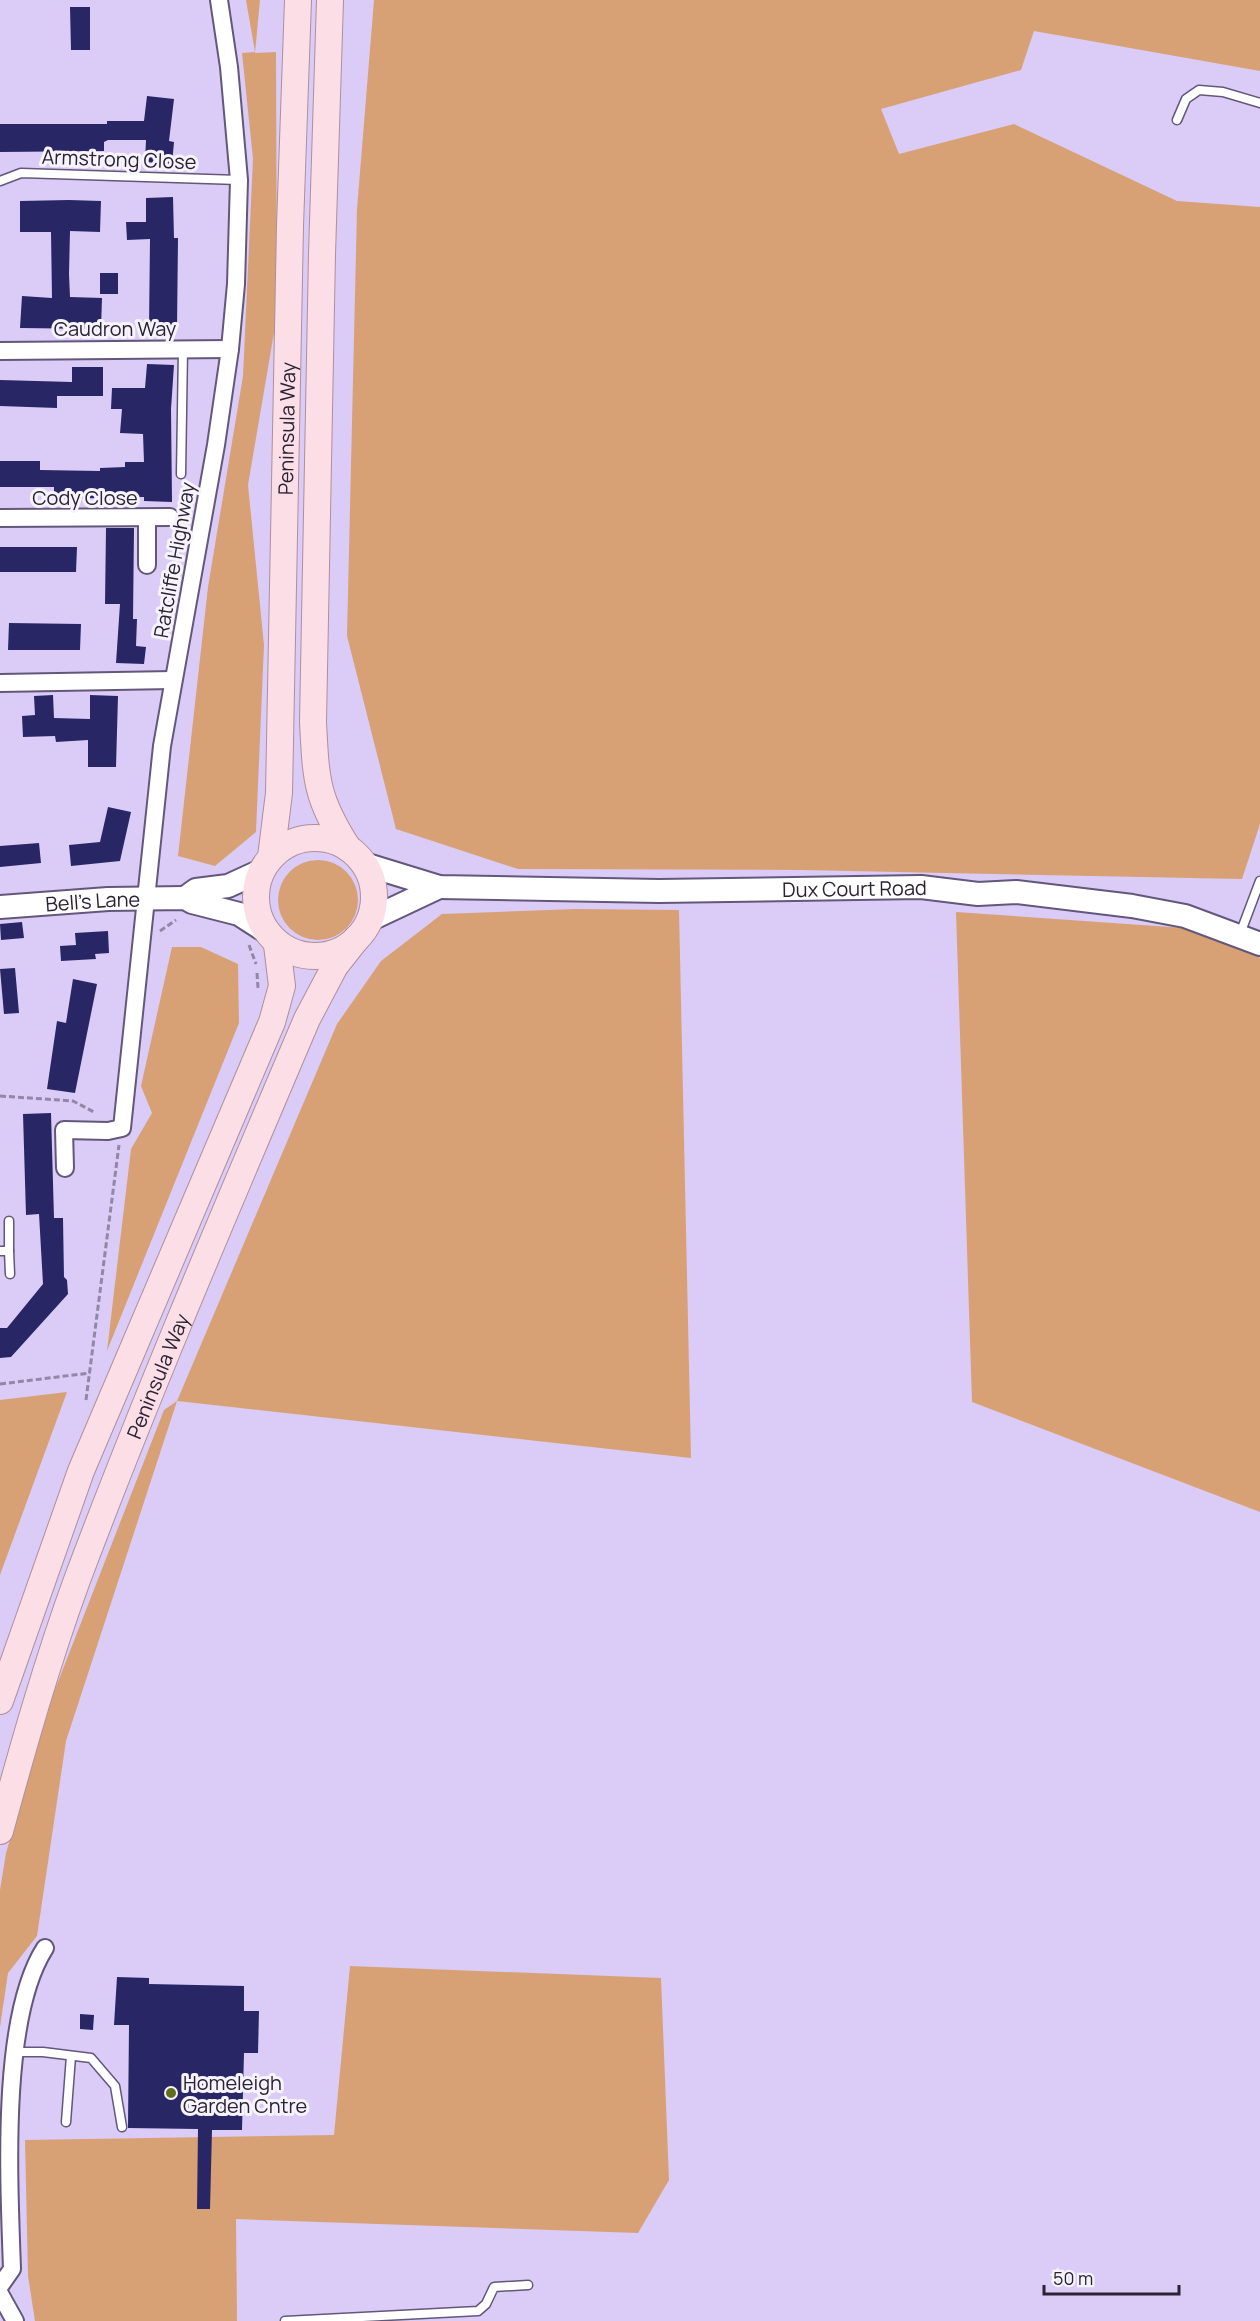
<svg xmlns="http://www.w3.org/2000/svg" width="1260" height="2321" font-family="Manrope,sans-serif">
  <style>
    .green { fill: #d7a175 }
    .building { fill: #292665 }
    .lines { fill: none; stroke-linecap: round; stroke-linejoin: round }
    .lane-casing { stroke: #63577b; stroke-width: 11 }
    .street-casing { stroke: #63577b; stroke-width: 20 }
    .secondary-casing { stroke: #63577b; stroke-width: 26 }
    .primary-casing { stroke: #b08e9c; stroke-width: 28 }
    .path { stroke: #9187a6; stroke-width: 3; stroke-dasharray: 6 3; stroke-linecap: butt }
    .lane { stroke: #fff; stroke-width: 8 }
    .street { stroke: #fff; stroke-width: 16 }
    .secondary { stroke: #fff; stroke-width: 22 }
    .primary { stroke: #fbdee6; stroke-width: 26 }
    .poi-dot { fill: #5f6f1b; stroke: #f6f3fc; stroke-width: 2 }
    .labels { text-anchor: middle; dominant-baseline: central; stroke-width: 6; stroke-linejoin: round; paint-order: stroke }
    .street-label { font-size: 20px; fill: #292333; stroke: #f6f3fc }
    .poi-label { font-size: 20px; fill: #292333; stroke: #f6f3fc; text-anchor: start }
  </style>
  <rect width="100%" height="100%" fill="#daccf6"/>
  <g class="green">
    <path d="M246,0H260L255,53L276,52L277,315L248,485L264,645L256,832L215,866L178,856L208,587L243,376L253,159L242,53L255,52Z"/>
    <path d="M374,0H1260V71L1034,31L1021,70L881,109L899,154L1014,124L1177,201L1260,207V824L1242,879L802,870L518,869L396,829L347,636L357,209Z"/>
    <circle cx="318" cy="900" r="40"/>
    <path d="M575,909L679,910L691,1458L177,1401L66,1741L37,1936L8,1973L0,2027V1890L6,1853L54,1692L164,1410L177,1401L337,1024L381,961L442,914Z"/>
    <path d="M956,912L1199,929L1260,958V1512L972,1402Z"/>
    <path d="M172,947H201L238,964L239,1023L107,1351L131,1149L152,1113L141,1086Z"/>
    <path d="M67,1392L0,1575V1400Z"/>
    <path d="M350,1966L661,1978L669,2180L638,2233L236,2219L237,2321H35L28,2276L25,2140L334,2135Z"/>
  </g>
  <g class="building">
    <path d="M70,7H90V50H71Z"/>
    <path d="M147,96L174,99L169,141L174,142L172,164L145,162L146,140H108L104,142V151L0,152V124H107V121H144Z"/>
    <path d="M173,197L174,238H178L177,329H149L150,239L127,240L126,222H146V198Z"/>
    <path d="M69,200L101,201L100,232L70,231L69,274L70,297L102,298L101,329L20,328L22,296L52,298L51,232H20V201Z"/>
    <rect x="100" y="273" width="18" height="21"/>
    <path d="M147,364L174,365L171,409L172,502L144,501V497L54,499V487H0V461H40V470L100,471V468L125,467V462H144L143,434L120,433L122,409H111L112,388H145Z"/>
    <path d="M72,367H103V396H57V408L0,406V380L72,382Z"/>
    <path d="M106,528H134L133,619H137L136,646L146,647L144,664L116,663L120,604H105Z"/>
    <path d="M0,547H77L76,572H0Z"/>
    <path d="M9,623L81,624L80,650H8Z"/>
    <path d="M53,695L54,718L90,719V695L118,696L116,767H88V740L56,742L55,736L23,737L22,716L35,715L34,696Z"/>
    <path d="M108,807L131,812L120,861L71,866L69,845L100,842Z"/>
    <path d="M39,843L41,863L0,867V846Z"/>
    <path d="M22,922L24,938L1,940L0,924Z"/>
    <path d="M108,931L109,953L95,954L96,959L61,961L60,946L76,945L75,933Z"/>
    <path d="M15,968L19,1013L4,1014L0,969Z"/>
    <path d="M73,979L97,984L75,1093L47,1089L57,1021L66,1023Z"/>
    <path d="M51,1113L54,1218H63L64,1277L67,1280L68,1294L11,1357L0,1358V1328H7L43,1284L39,1214L26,1215L23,1114Z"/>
    <path d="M117,1977L149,1978V1984L244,1986V2011H259L258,2053H244L242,2130H212L210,2209H197L198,2129L128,2128L129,2025H114Z"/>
    <path d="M80,2014L94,2015L93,2030L80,2029Z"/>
  </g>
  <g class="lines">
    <defs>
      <g id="lane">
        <path d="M1177,120L1186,99L1199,90L1223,92L1260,103"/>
        <path d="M0,181L21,173L239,180"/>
        <path d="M181,474L183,349"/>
        <path d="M1240,934L1260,881"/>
        <path d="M0,1251H9V1221"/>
        <path d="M9,1251L10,1274"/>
        <path d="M13,2052H43L91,2058L115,2086L122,2127"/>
        <path d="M66,2122L71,2056"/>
        <path d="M285,2321L478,2311L486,2304L494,2287L528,2285"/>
      </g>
      <g id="street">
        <path d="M0,351L230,349"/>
        <path d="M0,518L170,517"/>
        <path d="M147,518V565"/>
        <path d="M0,683L173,680"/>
        <path d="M65,1168L64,1130L108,1131L122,1128L162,746L216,445L230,349L236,284L239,180L229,67L219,0"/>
        <path d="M0,2286L12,2269C9,2180 0,2018 45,1948"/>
        <path d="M0,2294L15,2321"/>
      </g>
      <g id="secondary">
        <path id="s1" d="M364,864L439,887L659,891L921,887L978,894L1016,892L1132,906L1185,916L1260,944"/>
        <path d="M185,898L196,890L228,886L263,870"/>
        <path id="s2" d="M0,907L108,899L185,898L192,902L239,914L267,932"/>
        <path d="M369,920L439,887"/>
      </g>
      <g id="primary">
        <path d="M330,0L322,254L313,722C316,780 316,798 348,848"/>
        <circle cx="315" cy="897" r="59"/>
        <path id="s3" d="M271,857L279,793L290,226L298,0"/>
        <path d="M0,1701L81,1471L272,1022L282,986L277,945"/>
        <path id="s4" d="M0,1831C23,1747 47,1662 77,1580C148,1391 228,1205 307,1019L335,966L357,938"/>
      </g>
    </defs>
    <use href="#lane" class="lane-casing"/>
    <use href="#street" class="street-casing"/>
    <use href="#secondary" class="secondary-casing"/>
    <use href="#primary" class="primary-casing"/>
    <g class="path">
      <path d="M160,931L176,920"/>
      <path d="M249,945L256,964"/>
      <path d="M257,973L258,988"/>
      <path d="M0,1096L73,1101L94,1112"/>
      <path d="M0,1384L90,1373"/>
      <path d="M86,1400L119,1145"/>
    </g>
    <use href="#lane" class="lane"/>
    <use href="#street" class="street"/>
    <use href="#secondary" class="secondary"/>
    <use href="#primary" class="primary"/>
  </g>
  <circle class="poi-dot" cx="171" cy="2093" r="6"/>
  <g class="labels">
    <g class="street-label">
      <text transform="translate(119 159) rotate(2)">Armstrong Close</text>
      <text x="115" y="328">Caudron Way</text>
      <text stroke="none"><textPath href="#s3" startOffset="429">Peninsula Way</textPath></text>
      <text x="85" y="497">Cody Close</text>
      <text transform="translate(174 560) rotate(-80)">Ratcliffe Highway</text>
      <text stroke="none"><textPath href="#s1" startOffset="494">Dux Court Road</textPath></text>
      <text stroke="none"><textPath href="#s2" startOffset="93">Bell's Lane</textPath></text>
      <text stroke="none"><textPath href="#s4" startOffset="482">Peninsula Way</textPath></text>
    </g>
    <g class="poi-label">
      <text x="183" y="2082">Homeleigh<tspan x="183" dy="23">Garden Cntre</tspan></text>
    </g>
  </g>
  <path d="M1044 2285v9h135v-9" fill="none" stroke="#292333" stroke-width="3"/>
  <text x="1053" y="2285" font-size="18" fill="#292333" stroke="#f6f3fc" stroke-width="4.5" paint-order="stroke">50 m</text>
</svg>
